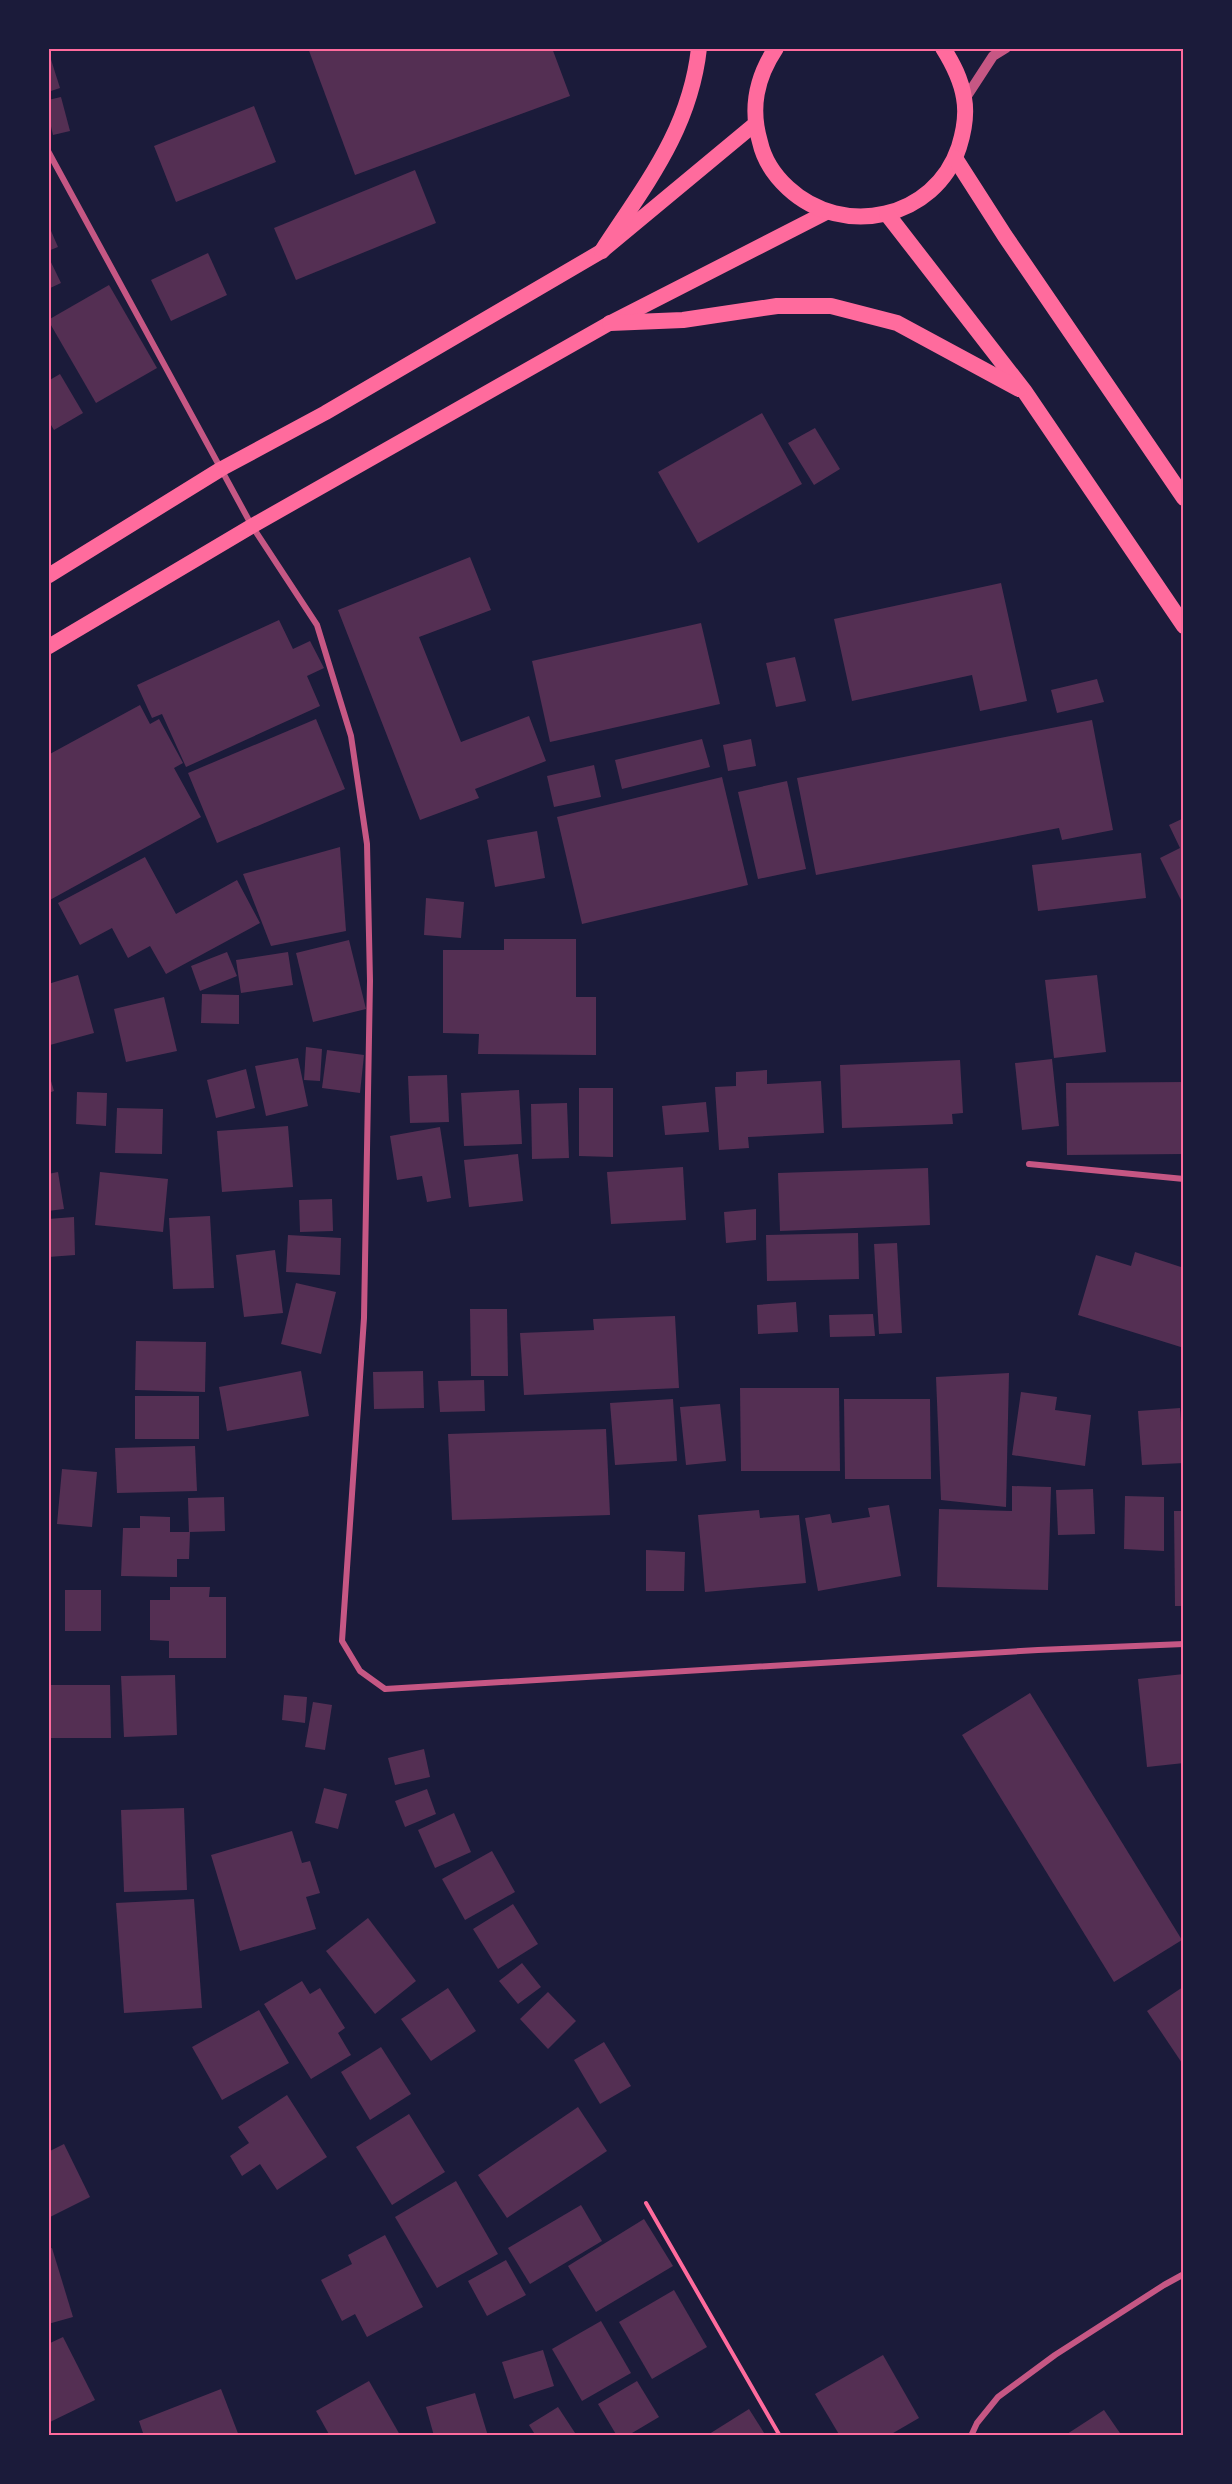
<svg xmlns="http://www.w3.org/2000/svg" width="1232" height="2484" font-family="'Source Serif 4',serif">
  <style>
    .building { fill: #542f53 }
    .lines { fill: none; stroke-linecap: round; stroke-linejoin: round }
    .path { stroke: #ff6b9d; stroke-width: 4 }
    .minor { stroke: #c65784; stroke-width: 6 }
    .tertiary { stroke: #c65784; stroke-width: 10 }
    .primary { stroke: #ff6b9d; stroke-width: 15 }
    .trunk { stroke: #ff6b9d; stroke-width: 16 }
    .neatline { fill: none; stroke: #ff6b9d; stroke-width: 2 }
  </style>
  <rect width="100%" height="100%" fill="#1b1b3a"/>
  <g class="building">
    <path d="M308,48H552L570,96L355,175Z"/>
    <path d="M48,50L60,88L48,92Z"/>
    <path d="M61,97L70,131L53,135L48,114V100Z"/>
    <path d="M254,106L276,162L176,202L154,146Z"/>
    <path d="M415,170L436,223L296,280L274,228Z"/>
    <path d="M48,224L58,247L48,251Z"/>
    <path d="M208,253L227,295L171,321L151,280Z"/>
    <path d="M48,256L61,283L48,289Z"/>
    <path d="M109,285L157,368L96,403L48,320Z"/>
    <path d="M60,374L83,413L54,430L48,420V381Z"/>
    <path d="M762,413L802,484L698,543L658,472Z"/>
    <path d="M815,428L840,469L814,485L788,443Z"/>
    <path d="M470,557L491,610L419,637L461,742L529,716L546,761L475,789L479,798L420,820L338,610Z"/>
    <path d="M1001,583L1027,701L980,711L972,675L852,701L834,619Z"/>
    <path d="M279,620L293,649L310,641L324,668L307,676L320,706L186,767L162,714L152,718L137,685Z"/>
    <path d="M701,623L720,704L550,742L532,661Z"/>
    <path d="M795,657L806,701L776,707L766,663Z"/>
    <path d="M1097,679L1104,702L1057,713L1051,690Z"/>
    <path d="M140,705L150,724L159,719L183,763L174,768L201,817L48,901V755Z"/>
    <path d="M316,719L345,789L217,843L188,773Z"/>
    <path d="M1092,720L1113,830L1062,840L1059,828L816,875L797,778Z"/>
    <path d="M702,739L710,767L622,789L615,760Z"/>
    <path d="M751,739L756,766L728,771L723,745Z"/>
    <path d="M594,765L601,797L554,807L547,776Z"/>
    <path d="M722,777L748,885L582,924L557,817Z"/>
    <path d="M787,781L806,869L758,879L738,792Z"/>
    <path d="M1184,818V906L1160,858L1180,848L1169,825Z"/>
    <path d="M537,831L545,878L495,887L487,840Z"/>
    <path d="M340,847L346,931L271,946L243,874Z"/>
    <path d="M1141,853L1146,898L1038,911L1032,865Z"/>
    <path d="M145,857L176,914L237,880L260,923L166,974L150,946L128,958L112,928L80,945L58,903Z"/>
    <path d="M426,898L464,902L461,938L424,935Z"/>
    <path d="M504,939H576V997H596V1055L478,1054L479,1034L443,1033V950H504Z"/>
    <path d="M349,940L366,1009L313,1022L296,953Z"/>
    <path d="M227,952L237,976L200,991L191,966Z"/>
    <path d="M288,952L293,985L241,993L236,960Z"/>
    <path d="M78,975L94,1033L50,1045L48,1037V984Z"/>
    <path d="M1097,975L1106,1052L1054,1058L1045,980Z"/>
    <path d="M202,994L239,995V1024L201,1023Z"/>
    <path d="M164,997L177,1051L126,1062L114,1009Z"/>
    <path d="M306,1047L322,1049L320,1081L304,1080Z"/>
    <path d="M327,1050L364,1055L360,1093L322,1088Z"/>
    <path d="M298,1058L308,1106L266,1116L255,1066Z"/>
    <path d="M1052,1059L1059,1126L1022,1130L1015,1063Z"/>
    <path d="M960,1060L963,1113L952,1114L953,1124L842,1128L840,1065Z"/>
    <path d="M246,1069L255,1108L216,1118L207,1080Z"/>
    <path d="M767,1070V1084L821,1081L824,1133L748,1137L749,1148L719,1150L715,1087L736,1086V1072Z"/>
    <path d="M48,1071L54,1091L48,1093Z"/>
    <path d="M447,1075L449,1122L410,1123L408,1076Z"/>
    <path d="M1184,1082V1154L1067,1155L1066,1083Z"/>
    <path d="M579,1088H613V1157L579,1156Z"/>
    <path d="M519,1090L522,1144L464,1146L461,1093Z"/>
    <path d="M77,1092L107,1093L106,1126L76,1124Z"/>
    <path d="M706,1102L709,1132L665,1135L662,1106Z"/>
    <path d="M567,1103L569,1158L532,1159L531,1104Z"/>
    <path d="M117,1108L163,1109L162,1154L115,1153Z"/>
    <path d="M288,1126L293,1187L222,1192L217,1131Z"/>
    <path d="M440,1127L451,1198L427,1202L422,1176L397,1180L390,1136Z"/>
    <path d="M518,1154L523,1201L469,1207L464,1160Z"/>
    <path d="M683,1167L686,1220L611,1224L607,1172Z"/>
    <path d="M928,1168L930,1225L780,1231L778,1173Z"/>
    <path d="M58,1172L64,1209L48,1211V1174Z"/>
    <path d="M100,1172L168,1179L163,1232L95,1225Z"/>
    <path d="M332,1199L333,1231L300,1232L299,1200Z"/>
    <path d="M756,1209V1240L726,1243L724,1212Z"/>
    <path d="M210,1216L214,1288L173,1289L169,1218Z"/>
    <path d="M74,1217L75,1255L48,1257V1219Z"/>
    <path d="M858,1233L859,1279L767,1281L766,1235Z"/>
    <path d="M288,1235L341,1238L340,1275L286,1272Z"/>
    <path d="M897,1243L902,1333L879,1334L874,1244Z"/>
    <path d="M275,1250L283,1313L244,1317L236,1255Z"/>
    <path d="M1135,1252L1184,1268V1348L1078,1315L1096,1255L1131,1266Z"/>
    <path d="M296,1283L336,1292L321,1354L281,1344Z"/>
    <path d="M796,1302L798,1332L758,1334L757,1305Z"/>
    <path d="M470,1309H507L508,1376H471Z"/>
    <path d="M873,1314L875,1336L830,1337L829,1315Z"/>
    <path d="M675,1316L679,1388L524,1395L520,1333L594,1330L593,1319Z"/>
    <path d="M136,1341L206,1342L205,1392L135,1390Z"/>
    <path d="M301,1371L309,1416L227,1431L219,1387Z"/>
    <path d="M423,1371L424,1408L374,1409L373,1372Z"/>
    <path d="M1009,1373L1006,1507L941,1500L936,1377Z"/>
    <path d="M484,1380L485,1411L440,1412L438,1381Z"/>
    <path d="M740,1388H839L840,1471H741Z"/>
    <path d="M1021,1392L1057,1397L1055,1410L1091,1415L1085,1466L1012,1455Z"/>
    <rect x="135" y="1396" width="64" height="43"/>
    <path d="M673,1399L677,1461L615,1465L610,1403Z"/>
    <path d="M844,1399H930L931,1479H845Z"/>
    <path d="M720,1404L726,1461L686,1465L680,1407Z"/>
    <path d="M1180,1408L1184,1463L1142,1465L1138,1411Z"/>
    <path d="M606,1429L610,1515L452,1520L448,1434Z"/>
    <path d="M195,1446L197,1491L117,1493L115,1448Z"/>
    <path d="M62,1469L97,1472L92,1527L57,1524Z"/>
    <path d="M1012,1486L1051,1487L1048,1590L937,1587L939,1509L1012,1511Z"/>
    <path d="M1093,1489L1095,1534L1058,1535L1056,1490Z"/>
    <path d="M1125,1496L1164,1497V1551L1124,1549Z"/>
    <path d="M224,1497L225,1531L189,1532L188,1498Z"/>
    <path d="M889,1505L901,1576L818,1591L805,1518L830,1514L832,1523L870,1517L868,1508Z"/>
    <path d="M759,1510L760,1518L799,1515L806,1583L705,1592L698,1515Z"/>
    <path d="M1174,1511H1184V1606H1175Z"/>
    <path d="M140,1516L170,1517V1532H190L189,1559H177V1577L121,1576L123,1528H140Z"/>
    <path d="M646,1550L685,1552L684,1591H646Z"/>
    <path d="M170,1587H210L209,1597H226V1658H169V1641L150,1640V1600H170Z"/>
    <rect x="65" y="1590" width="36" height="41"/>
    <path d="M1184,1674V1763L1147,1767L1138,1679Z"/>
    <path d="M175,1675L177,1735L124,1737L121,1676Z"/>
    <path d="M49,1685H110L111,1738H49Z"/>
    <path d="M1030,1693L1182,1940L1114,1982L962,1735Z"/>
    <path d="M284,1695L307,1697L305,1723L282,1720Z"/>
    <path d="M313,1702L332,1705L325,1750L305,1747Z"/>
    <path d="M424,1749L430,1777L395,1785L388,1758Z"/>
    <path d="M324,1788L347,1794L338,1829L315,1823Z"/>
    <path d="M427,1789L436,1814L405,1827L395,1801Z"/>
    <path d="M184,1808L187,1890L124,1892L121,1810Z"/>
    <path d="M454,1813L471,1852L435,1868L418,1830Z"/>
    <path d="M292,1831L302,1863L310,1861L320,1893L306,1897L316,1929L240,1951L211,1855Z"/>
    <path d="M492,1851L515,1892L465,1920L442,1879Z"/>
    <path d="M194,1899L202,2008L124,2013L116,1903Z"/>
    <path d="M513,1904L538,1944L498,1969L473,1929Z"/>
    <path d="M368,1918L416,1981L375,2014L326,1951Z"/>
    <path d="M522,1963L541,1987L518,2004L499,1981Z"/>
    <path d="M302,1981L310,1994L320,1988L345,2028L338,2033L351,2055L311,2079L264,2004Z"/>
    <path d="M1183,1987L1184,1989V2066L1147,2011Z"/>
    <path d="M448,1988L476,2031L431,2061L401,2019Z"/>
    <path d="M548,1992L576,2021L548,2049L520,2019Z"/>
    <path d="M259,2010L289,2063L222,2100L192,2047Z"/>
    <path d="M604,2042L631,2086L600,2104L574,2060Z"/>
    <path d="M381,2047L411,2094L370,2120L341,2072Z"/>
    <path d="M287,2095L327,2157L277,2190L260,2164L242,2176L230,2156L249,2143L238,2127Z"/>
    <path d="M578,2107L607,2151L507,2218L478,2175Z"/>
    <path d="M409,2114L445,2172L392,2205L356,2147Z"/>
    <path d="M64,2144L90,2197L48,2218V2152Z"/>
    <path d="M456,2181L498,2254L437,2288L395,2217Z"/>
    <path d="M581,2205L602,2241L530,2284L508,2248Z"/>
    <path d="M644,2219L673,2266L596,2312L568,2266Z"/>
    <path d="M385,2235L423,2307L367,2337L355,2314L342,2321L321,2280L352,2264L348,2255Z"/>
    <path d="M52,2248L73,2317L48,2324V2249Z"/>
    <path d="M506,2260L526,2295L487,2316L468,2281Z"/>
    <path d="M674,2290L707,2347L652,2379L619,2322Z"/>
    <path d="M601,2321L631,2373L582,2401L552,2349Z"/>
    <path d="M63,2337L95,2400L48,2423V2344Z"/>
    <path d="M543,2350L554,2386L514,2399L502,2362Z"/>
    <path d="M883,2355L919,2418L888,2436H840L815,2394Z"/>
    <path d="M369,2381L400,2435L330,2436L316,2411Z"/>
    <path d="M637,2381L659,2417L627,2436H617L598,2404Z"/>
    <path d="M221,2389L239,2436H144L139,2421Z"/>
    <path d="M475,2393L488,2436H434L426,2407Z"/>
    <path d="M558,2407L577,2436H536L529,2425Z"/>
    <path d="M749,2409L766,2436H706Z"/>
    <path d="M1104,2410L1122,2436H1064Z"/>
  </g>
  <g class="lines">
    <path class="path" d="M646,2203L780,2436"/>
    <g class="minor">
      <path d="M48,151L252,526L317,625L351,736L367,844L370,981L364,1318L342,1641L360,1671L385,1689L1038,1650L1184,1644"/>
      <path d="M1029,1164L1184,1179"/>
      <path d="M971,2436L977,2423L998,2397L1055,2355L1164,2285L1184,2274"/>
    </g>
    <path class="tertiary" d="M965,99L993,56L1006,48"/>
    <g class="primary">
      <path d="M48,576L221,469L325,413L602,251L755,124"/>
      <path d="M48,647L252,526L610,323L827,212"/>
    </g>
    <g class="trunk">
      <path d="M776,48C756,78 750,108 760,142C764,160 775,176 788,188C843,239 935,219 959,147C964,131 967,114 964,98C961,79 953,64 943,48"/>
      <path d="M955,158L1005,236L1184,498"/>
      <path d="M887,214L1025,392L1184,626"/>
      <path d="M602,251C645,185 690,130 699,48"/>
      <path d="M610,323L683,320L777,306H831L897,323L1019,389"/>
    </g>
  </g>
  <rect width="1232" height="2484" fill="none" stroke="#1b1b3a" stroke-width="99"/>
  <rect x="50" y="50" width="1132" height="2384" class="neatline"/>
</svg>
